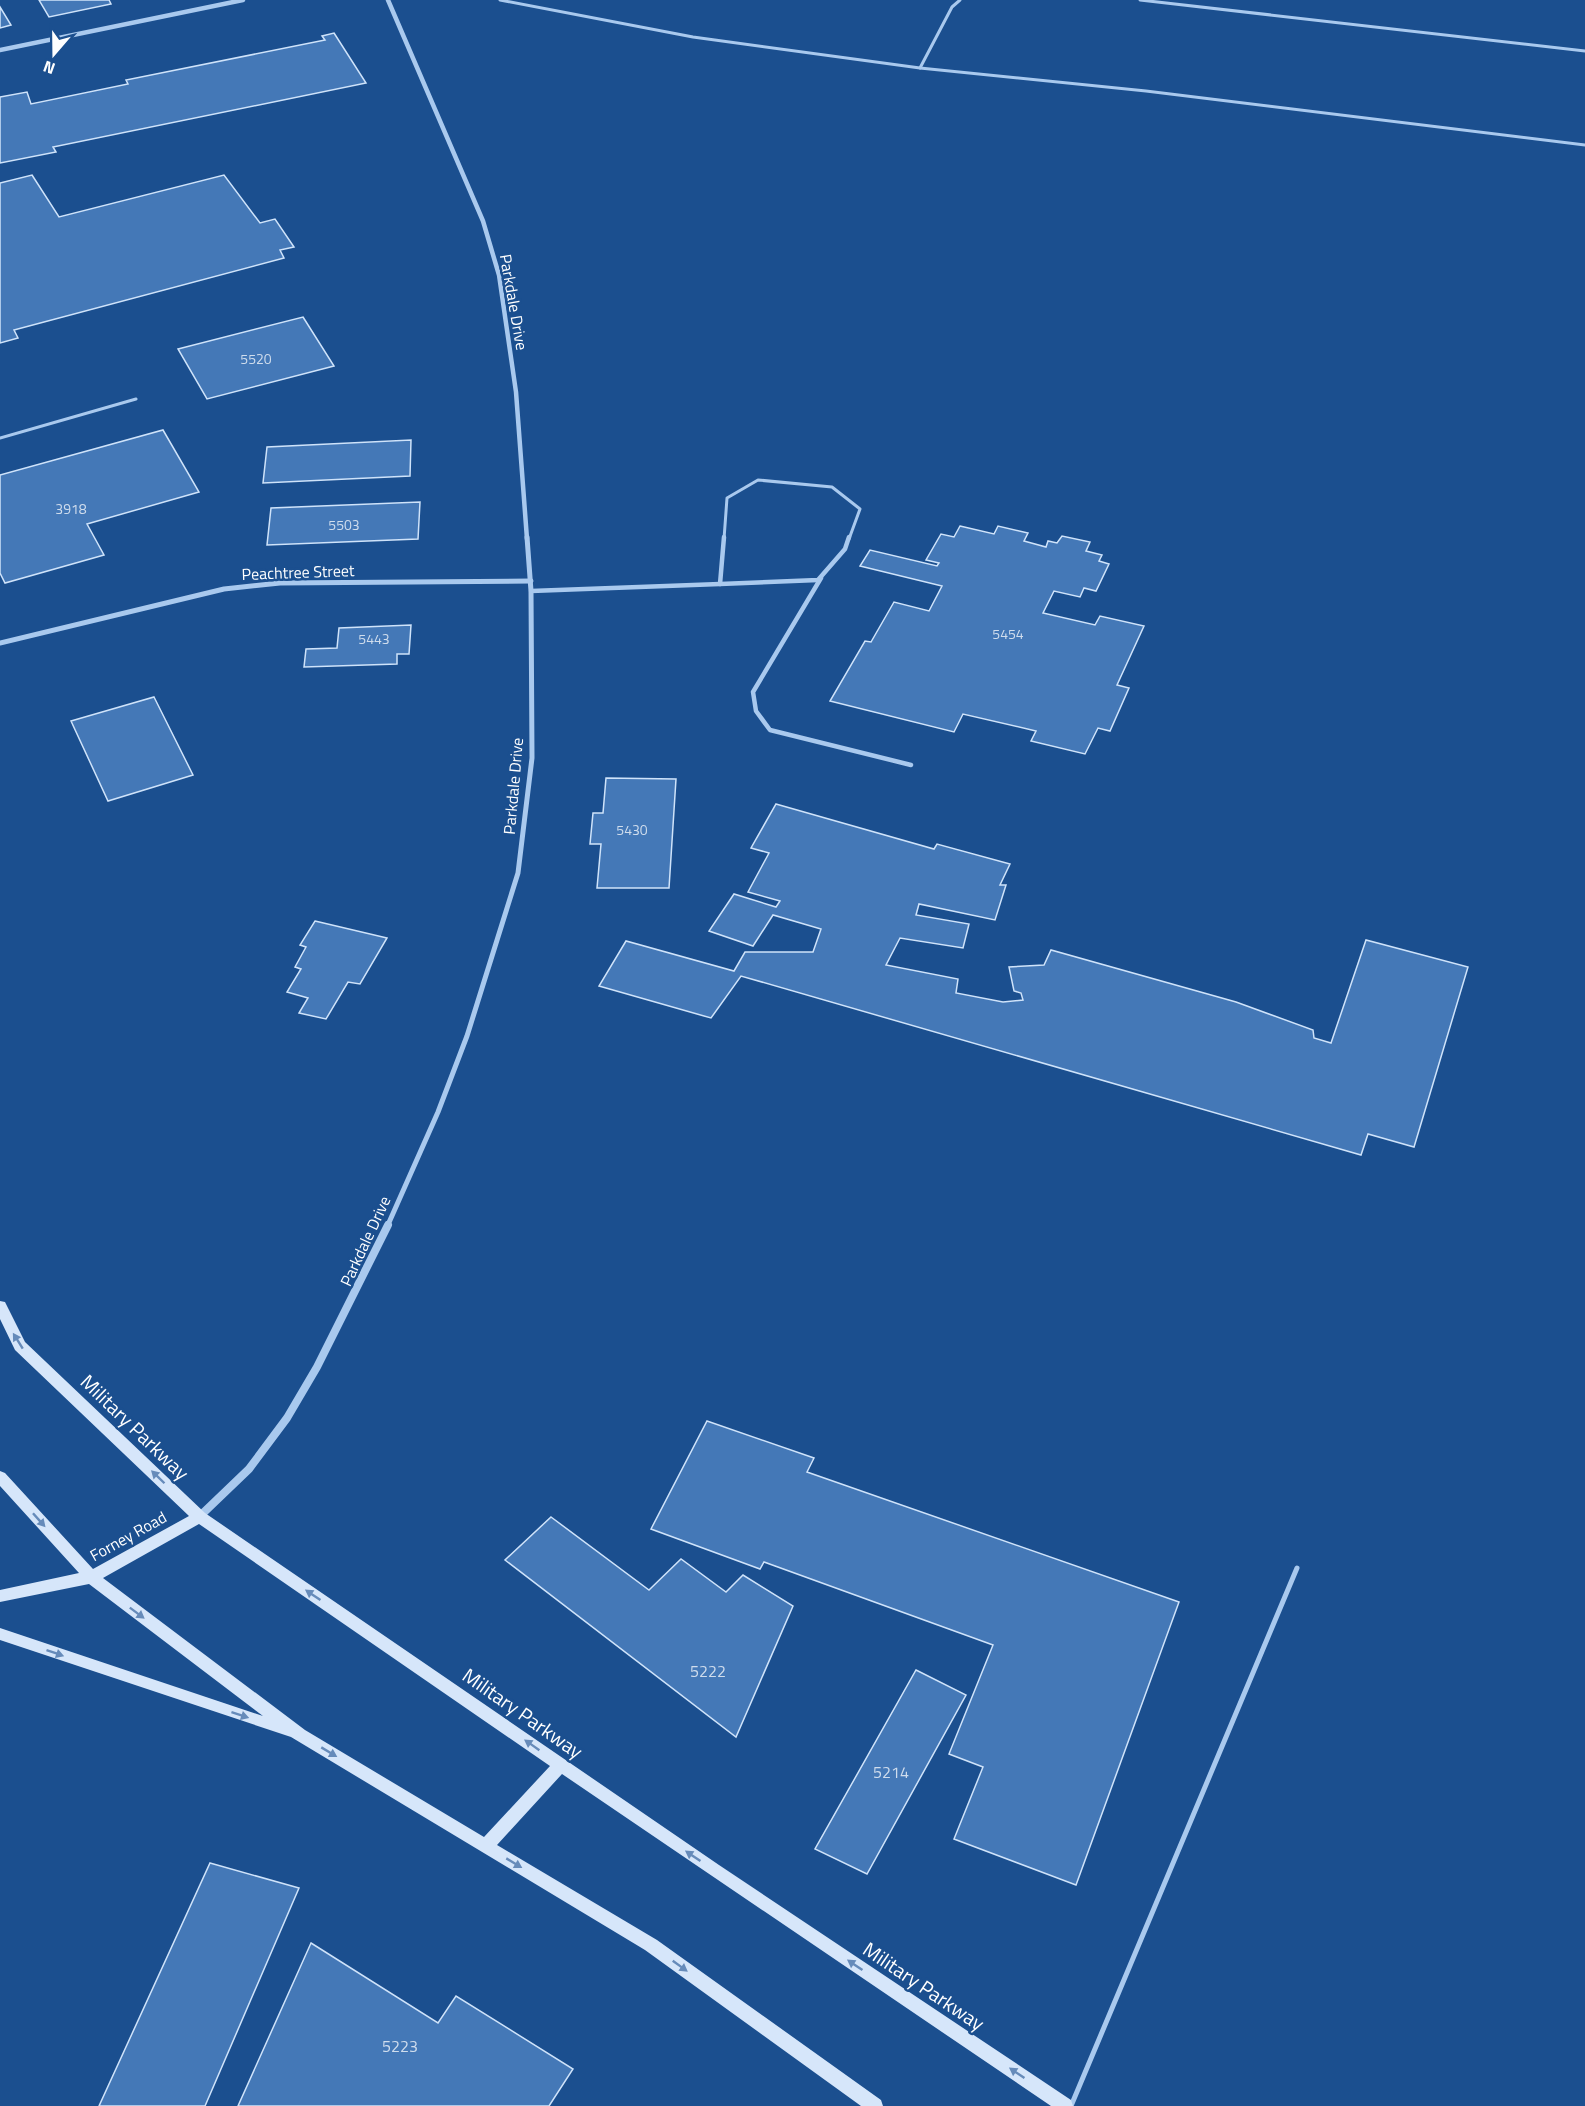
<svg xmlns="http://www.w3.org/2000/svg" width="1585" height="2106" font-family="'Titillium Web',sans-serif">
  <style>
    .building { fill: #4478b7; stroke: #cfe3fa; stroke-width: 1.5 }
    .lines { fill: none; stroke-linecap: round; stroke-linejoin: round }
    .lane-far2 { stroke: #a9c9ee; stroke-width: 3 }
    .lane-far1 { stroke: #a9c9ee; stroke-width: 4.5 }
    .lane { stroke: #a9c9ee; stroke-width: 5 }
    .street-far2 { stroke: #a9c9ee; stroke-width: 4.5 }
    .street-far1 { stroke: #a9c9ee; stroke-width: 5 }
    .street { stroke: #a9c9ee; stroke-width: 8 }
    .secondary { fill: #d6e6fa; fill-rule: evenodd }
    .oneway { fill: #668bba }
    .labels { text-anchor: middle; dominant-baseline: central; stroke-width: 5; stroke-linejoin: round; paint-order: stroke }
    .number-label { font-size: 14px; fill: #d0dded }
    .street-label { font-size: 16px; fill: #fff; stroke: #1b4f8f }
    .near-number-label { font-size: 16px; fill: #d0dded }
    .near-street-label { font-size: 20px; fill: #fff; stroke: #1b4f8f }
  </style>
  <rect width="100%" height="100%" fill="#1b4f8f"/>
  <g class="building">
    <path d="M39,0H109L111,4L49,17Z"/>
    <path d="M0,7L11,25L0,28Z"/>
    <path d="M334,33L366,83L53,147L56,152L0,163V97L27,92L31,104L128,84L126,80L325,40L322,36Z"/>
    <path d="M32,175L59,217L224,175L260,223L275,219L294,247L280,250L284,258L14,330L18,338L0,343V183Z"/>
    <path d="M303,317L334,366L207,399L178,349Z"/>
    <path d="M163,430L199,492L87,524L104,555L5,583L0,573V475Z"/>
    <path d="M411,440L410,476L263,483L267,447Z"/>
    <path d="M420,502L418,539L267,545L271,508Z"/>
    <path d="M960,526L994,534L998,526L1028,533L1024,541L1046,547L1048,541L1057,543L1062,536L1090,542L1086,551L1102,555L1099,561L1109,564L1096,591L1084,588L1080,597L1054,591L1043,613L1095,625L1100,616L1144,626L1117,685L1129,688L1110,731L1098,728L1085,754L1031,741L1036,731L963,714L954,732L830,701L865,641L871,642L894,602L929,611L942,586L860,566L870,550L937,566L939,563L926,560L941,534L954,537Z"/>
    <path d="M411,625L409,654H397V664L304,667L306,649L337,648L339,628Z"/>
    <path d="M154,697L193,775L108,801L71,721Z"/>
    <path d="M606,778L676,779L669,888H597L601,844H590L593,813H603Z"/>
    <path d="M776,804L934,849L937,844L1010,864L1000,885H1006L995,920L919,904L916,915L969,924L963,948L900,938L886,965L958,979L956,993L1003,1002L1023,1000L1021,993L1014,991L1009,967L1044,965L1051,950L1236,1002L1313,1030L1314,1038L1331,1043L1366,940L1468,967L1414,1147L1368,1134L1361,1155L741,976L711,1018L599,986L626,941L734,971L745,952H813L821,929L773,915L753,946L709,931L734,894L776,907L780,901L748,892L769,853L751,848Z"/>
    <path d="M315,921L387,938L360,984L348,982L326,1019L299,1013L308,998L287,992L301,969L295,967L306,947L300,945Z"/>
    <path d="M707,1421L814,1458L807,1472L1179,1602L1076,1885L954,1839L983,1767L949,1754L993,1645L764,1562L760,1569L651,1529Z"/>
    <path d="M551,1517L649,1590L681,1559L726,1592L743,1575L793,1606L736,1737L505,1560Z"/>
    <path d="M916,1670L966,1695L867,1874L815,1849Z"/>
    <path d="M210,1863L299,1888L205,2106H99Z"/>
    <path d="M311,1943L438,2023L456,1996L573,2069L549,2106H238Z"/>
  </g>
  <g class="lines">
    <g class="lane-far2">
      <path d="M500,0L693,37L920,68L1146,91L1585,145"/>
      <path d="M1140,0L1585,51"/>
      <path d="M920,68L952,7L960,0"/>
      <path d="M0,438L136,399"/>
      <path d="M724,539L727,498L758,480L832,487L860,509L849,539"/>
    </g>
    <g class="lane-far1">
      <path d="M821,578L753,692L756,711L770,730L911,765"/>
      <path d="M720,584L724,537"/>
      <path d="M720,584L818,580L845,549L849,537"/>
      <path d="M531,591L720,584"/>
    </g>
    <path class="lane" d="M1071,2106L1297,1568"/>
    <g class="street-far2">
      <path d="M388,0L483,221L499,275L516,392L527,539"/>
      <path d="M0,50L243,0"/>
    </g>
    <g class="street-far1">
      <path d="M0,643L224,589L280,583L531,581"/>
      <path d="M387,1227L438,1112L467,1036L518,873L532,758L531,591L527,537"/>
    </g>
    <path class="street" d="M200,1516L249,1469L287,1418L317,1367L388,1225"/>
    <path class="secondary" d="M0,1301L5,1302L25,1342L205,1513L719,1865L1071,2100L1073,2106H1051L562,1774L497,1845L657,1940L881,2100L883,2106H861L645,1950L291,1737L0,1640V1628L263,1716L89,1584L0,1602V1590L79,1573L0,1486V1471L5,1473L93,1569L189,1516L15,1350L0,1319ZM199,1524L550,1766L484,1837L305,1730L103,1578Z"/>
  </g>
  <defs><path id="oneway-solid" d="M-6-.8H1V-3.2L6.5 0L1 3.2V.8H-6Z" transform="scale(1.5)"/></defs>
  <g class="oneway">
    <use href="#oneway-solid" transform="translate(18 1341) rotate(-122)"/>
    <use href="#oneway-solid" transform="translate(158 1477) rotate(-136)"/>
    <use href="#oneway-solid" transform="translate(39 1520) rotate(48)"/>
    <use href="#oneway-solid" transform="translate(313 1595) rotate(-146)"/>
    <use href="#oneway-solid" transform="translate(137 1613) rotate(37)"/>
    <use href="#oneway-solid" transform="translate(55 1653) rotate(19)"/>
    <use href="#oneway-solid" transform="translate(240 1715) rotate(18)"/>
    <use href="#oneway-solid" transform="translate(532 1745) rotate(-145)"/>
    <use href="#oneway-solid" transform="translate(329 1752) rotate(31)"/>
    <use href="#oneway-solid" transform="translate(693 1856) rotate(-146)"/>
    <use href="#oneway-solid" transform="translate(514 1863) rotate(31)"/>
    <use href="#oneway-solid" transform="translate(855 1965) rotate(-146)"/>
    <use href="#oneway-solid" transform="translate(680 1966) rotate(36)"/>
    <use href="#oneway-solid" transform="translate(1017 2073) rotate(-146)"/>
  </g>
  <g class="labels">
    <g class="number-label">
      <text x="256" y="358">5520</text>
      <text x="71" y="508">3918</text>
      <text x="344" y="524">5503</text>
      <text x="1008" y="633">5454</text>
      <text x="374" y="638">5443</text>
      <text x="632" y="829">5430</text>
    </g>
    <g class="street-label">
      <text transform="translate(514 302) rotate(80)">Parkdale Drive</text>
      <text transform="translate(298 572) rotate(-2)">Peachtree Street</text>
      <text transform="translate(513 786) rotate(-85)">Parkdale Drive</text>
      <text transform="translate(365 1241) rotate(-65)">Parkdale Drive</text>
      <text transform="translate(128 1536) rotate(-29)">Forney Road</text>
    </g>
    <g class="near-number-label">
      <text x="708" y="1671">5222</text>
      <text x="891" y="1772">5214</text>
      <text x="400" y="2046">5223</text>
    </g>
    <g class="near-street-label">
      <text transform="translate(135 1427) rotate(44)">Military Parkway</text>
      <text transform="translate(523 1713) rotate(35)">Military Parkway</text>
      <text transform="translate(924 1986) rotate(34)">Military Parkway</text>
    </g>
  </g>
  <g transform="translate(54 54) rotate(200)" stroke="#1b4f8f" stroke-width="4.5" paint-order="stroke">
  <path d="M0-4.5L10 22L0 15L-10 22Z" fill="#ffffff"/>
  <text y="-9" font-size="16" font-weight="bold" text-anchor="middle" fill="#ffffff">N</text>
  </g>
</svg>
